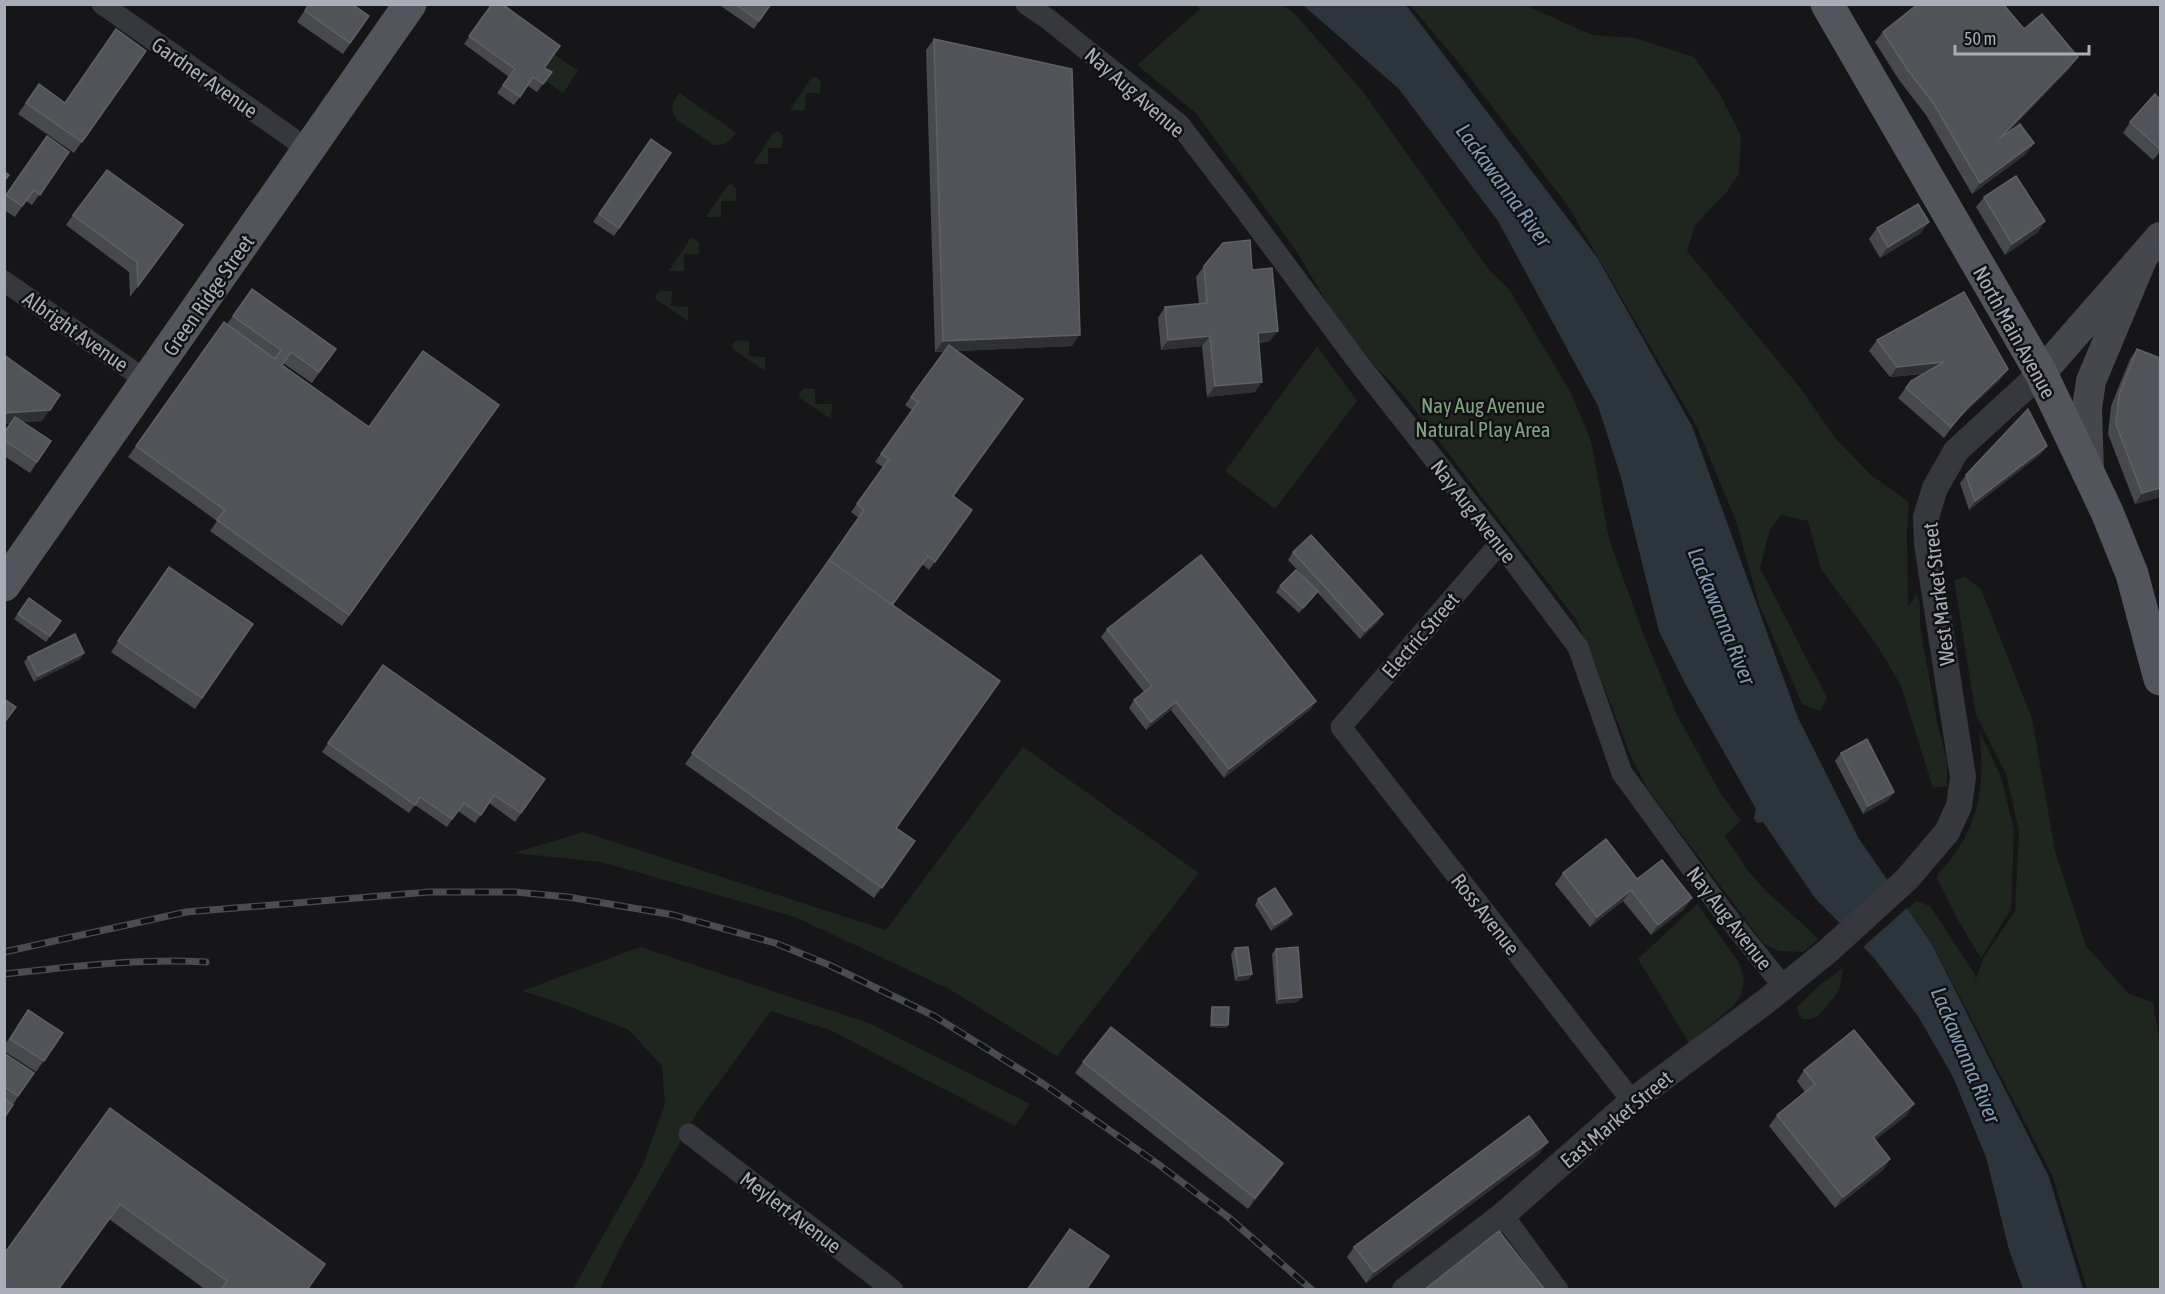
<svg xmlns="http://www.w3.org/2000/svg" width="2165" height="1294" font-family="'Asap Condensed',sans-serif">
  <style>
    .green { fill: #1e261f }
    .water { fill: #2c353c }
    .pier { fill: #161618 }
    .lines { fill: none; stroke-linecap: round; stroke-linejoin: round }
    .minor { stroke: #37383d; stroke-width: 21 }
    .tertiary { stroke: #37383d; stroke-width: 26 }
    .secondary { stroke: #45474d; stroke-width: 30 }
    .primary { stroke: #53555c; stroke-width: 33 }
    .rail-casing { stroke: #4a4c52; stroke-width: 7 }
    .rail { stroke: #111113; stroke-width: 4.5; stroke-dasharray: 14; stroke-linecap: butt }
    .wall { fill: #47494d }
    .shaded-wall { fill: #2f3033 }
    .building { fill: #525359; stroke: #5f6168; stroke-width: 1.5 }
    .labels { text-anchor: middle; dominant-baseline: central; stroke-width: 5; stroke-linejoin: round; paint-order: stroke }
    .street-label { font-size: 21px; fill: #a8adb8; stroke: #111113 }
    .park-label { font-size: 21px; fill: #7fa381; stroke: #111113 }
    .water-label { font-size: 22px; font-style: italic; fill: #7f9bb3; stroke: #111113 }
  </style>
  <rect width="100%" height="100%" fill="#161618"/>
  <g class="green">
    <path d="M1195,5H1283L1297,16L1364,93L1490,271L1509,289L1571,393L1591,441L1609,539L1643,633L1677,715L1721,794L1741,821L1725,836L1748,871L1766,891L1819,939L1803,952L1779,951L1764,944L1649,791L1630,754L1588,645L1575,618L1405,397L1376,367L1333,313L1297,252L1196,113L1137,65L1200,9Z"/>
    <path d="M1410,5H1525L1592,35L1635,38L1694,57L1719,93L1741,136L1739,174L1725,194L1695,225L1687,251L1801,389L1836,439L1872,476L1909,502L1907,533L1908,607L1917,593L1920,604V626L1937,722L1947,760V786L1933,788L1901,686L1877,645L1821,569L1808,521L1781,515L1770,529L1760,568L1827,698L1820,711L1802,704L1759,604L1736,521L1697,427L1568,206L1455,58Z"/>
    <path d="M554,54L578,71L563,93L539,76Z"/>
    <path d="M816,77L821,82L820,93H806L805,110H790L811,78Z"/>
    <path d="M680,93L736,133C730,141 725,146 714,145L677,120C669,110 672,102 680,93Z"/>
    <path d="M778,131L783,136L782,148H768V164H753L773,133Z"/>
    <path d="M731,184L736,189V201H721V217H706L727,186Z"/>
    <path d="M694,238L699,243V254H684V271H669L690,239Z"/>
    <path d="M660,291H672L671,306L688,307V321L657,300L655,296Z"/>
    <path d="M737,340L749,341V356L765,357V371L734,350L732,345Z"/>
    <path d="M1317,346L1357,401L1275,509L1225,471Z"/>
    <path d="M804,388L815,389V404H832L831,419L800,398L799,393Z"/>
    <path d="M1965,577L1981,589L2032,719L2055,851L2086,946L2129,994L2153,1002L2160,1043V1289H2087L2052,1175L1932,943L1908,909L1916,901L1930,906L1976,976L1973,988L1983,959L2015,911L2019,831L2006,774L1976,715L1954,580Z"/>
    <path d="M1979,730L2001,777L2014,830L2011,909L1981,958L1958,920L1937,879L1938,874C1979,831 1986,788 1979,730Z"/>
    <path d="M1023,747L1199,873L1057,1056L949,989L795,917L601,862L514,853L583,832L886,930Z"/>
    <path d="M1697,904L1740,964L1744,980L1741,994L1734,1005L1689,1043L1638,959Z"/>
    <path d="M640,947L871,1024L1030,1104L1015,1126L830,1030L771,1011L698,1111L623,1242L600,1289H573L643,1165L665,1104L662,1066L629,1030L560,1003L522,991Z"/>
    <path d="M1843,968L1840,987L1836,995L1818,1016L1811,1019H1802L1799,1015L1797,1007L1820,985Z"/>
  </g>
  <path class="water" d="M1303,5H1406L1597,257L1692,426L1798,718L1859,839L1932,944L2049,1177L2083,1289H2023L2009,1250L1986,1157L1953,1077L1918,1016L1874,958L1815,898L1763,822L1757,823L1754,819L1756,809L1686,685L1659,631L1620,474L1598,406L1498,221L1399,89Z"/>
  <path class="pier" d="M1892,882L1909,906L1861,949L1837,925Z"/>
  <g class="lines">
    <g class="minor">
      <path d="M102,4L309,150"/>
      <path d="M1026,4L1048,19L1179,124L1242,206L1357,361L1500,543L1578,647L1622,773L1722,910L1783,986"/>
      <path d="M4,281L147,381"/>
      <path d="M1500,543L1341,727L1632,1101"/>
      <path d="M689,1134L893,1290"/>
      <path d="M1503,1215L1558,1290"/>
    </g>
    <path class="tertiary" d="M1405,1290L1503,1215L1632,1101L1765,1002L1829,950L1907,879L1947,832L1959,806L1963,777L1927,544L1926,517L1935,488L1956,451L2041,373"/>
    <g class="secondary">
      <path d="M2041,373L2160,237"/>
      <path d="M2089,473L2087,408L2091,381L2143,257"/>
    </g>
    <g class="primary">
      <path d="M1827,4L2041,373L2107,512L2132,574L2160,679"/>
      <path d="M4,585L410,4"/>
    </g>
    <defs>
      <g id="rail">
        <path d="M4,952L186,912L429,892H515L568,897L674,915L775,943L829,965L934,1016L1042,1083L1158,1164L1228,1217L1312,1290"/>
        <path d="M4,974C72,967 139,958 206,962"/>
      </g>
    </defs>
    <use href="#rail" class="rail-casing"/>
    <use href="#rail" class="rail"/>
  </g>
  <g class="wall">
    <path d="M309,4L369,16L343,54L297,22Z"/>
    <path d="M492,4L544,68L552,72L537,92L528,86L514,105L497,93L509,77L464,44Z"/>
    <path d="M718,4H771L754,29Z"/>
    <path d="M2024,29L2070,68L2007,133L2034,143L2026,154L1972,194L1926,115L1899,80L1875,42L1883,32Z"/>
    <path d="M934,39L1072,346L958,351L953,496L972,510L929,570L922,564L893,605L896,828L915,841L874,898L685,764L859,518L851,512L883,467L875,462L912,410L905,405L944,352H935L926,50Z"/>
    <path d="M146,51L74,153L18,114L39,84L65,103Z"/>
    <path d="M2160,100V152L2153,160L2123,133L2130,122Z"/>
    <path d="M47,136L69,152L32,205L26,201L15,217L4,210V198Z"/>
    <path d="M651,139L671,153L614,236L593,222Z"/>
    <path d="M1984,197L2045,221L2038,232L2005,255L1976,207Z"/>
    <path d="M73,215L183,225L130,297L129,272L66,225Z"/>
    <path d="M1877,228L1921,233L1880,258L1869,239Z"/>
    <path d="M1204,266L1252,270L1270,341L1259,343L1255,392L1207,397L1202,346L1161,350L1158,318L1165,307L1199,304L1196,277Z"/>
    <path d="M252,289L336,349L312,383L283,363L282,365L369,427L499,405L342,626L210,531L217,521L128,457L224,322L227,324Z"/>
    <path d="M1877,340L2000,380L1959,418L1944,438L1898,398L1911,381L1923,374L1890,377L1869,351Z"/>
    <path d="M2137,349L2160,358V497L2135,504L2108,434L2111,406L2130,359Z"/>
    <path d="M4,355L42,421L23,422L51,441L30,473L4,456V432L10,424H4Z"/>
    <path d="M2041,454L1969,510L1960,483L1966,475Z"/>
    <path d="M1293,552L1383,614L1378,622L1360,639L1317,592L1299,613L1276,592L1280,586L1307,580L1288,560Z"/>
    <path d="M169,567L253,624L195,709L111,652Z"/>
    <path d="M29,598L61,621L46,642L14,619Z"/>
    <path d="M1107,629L1316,701L1311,709L1224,778L1171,710L1146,730L1129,708L1134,700L1144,692L1101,637Z"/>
    <path d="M84,653L80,659L34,682L24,662L28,657Z"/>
    <path d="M383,665L545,779L515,822L489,803L475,823L458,811L447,827L415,805L409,813L322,752Z"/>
    <path d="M1841,753L1894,792L1888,800L1863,814L1835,761Z"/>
    <path d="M1563,873L1692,898L1684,909L1651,935L1623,901L1590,927L1555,884Z"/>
    <path d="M1258,899L1292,914L1288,920L1271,931L1255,905Z"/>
    <path d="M1235,948L1252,974L1248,980L1235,981L1231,954Z"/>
    <path d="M1276,949L1298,1002L1276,1004L1272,954Z"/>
    <path d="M1212,1007L1228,1025L1226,1028L1210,1027L1211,1010Z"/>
    <path d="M28,1010L63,1033L36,1072L4,1051V1046Z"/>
    <path d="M4,1053L34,1073L4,1118Z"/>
    <path d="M1083,1062L1276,1174L1248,1209L1075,1073Z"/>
    <path d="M1804,1070L1907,1115L1875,1140L1890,1159L1883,1170L1835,1208L1769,1126L1777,1115L1805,1092L1797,1081Z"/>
    <path d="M110,1108L307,1290H206L109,1219Z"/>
    <path d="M1540,1153L1366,1283L1347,1257L1354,1247Z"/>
  </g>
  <g class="shaded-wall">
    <path d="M2078,57L2070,68L1991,150L1999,139Z"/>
    <path d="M2034,143L2026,154L1972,194L1980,183Z"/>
    <path d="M2045,221L2038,232L2005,255L2012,244Z"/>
    <path d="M1929,222L1921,233L1880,258L1888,247Z"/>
    <path d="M1278,331L1270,341L1250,343L1258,333Z"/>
    <path d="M1080,335L1072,346L935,352L943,341Z"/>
    <path d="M1210,336L1202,346L1161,350L1168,340Z"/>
    <path d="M1944,362L1937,372L1890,377L1897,367Z"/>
    <path d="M2008,369L2000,380L1959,418L1944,438L1967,408Z"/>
    <path d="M1262,382L1255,392L1207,397L1215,386Z"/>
    <path d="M60,395L42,421L4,424V413Z"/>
    <path d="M2047,446L2041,454L1969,510L1975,501Z"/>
    <path d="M2160,488V497L2135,504L2142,493Z"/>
    <path d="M1318,591L1314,597L1299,613L1303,608Z"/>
    <path d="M1383,614L1378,622L1360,639L1365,631Z"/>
    <path d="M84,653L80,659L34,682L38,676Z"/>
    <path d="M1316,701L1311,709L1224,778L1229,769Z"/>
    <path d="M1176,702L1171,710L1146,730L1151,722Z"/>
    <path d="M1894,792L1888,800L1863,814L1868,806Z"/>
    <path d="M1631,890L1623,901L1590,927L1597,917Z"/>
    <path d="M1692,898L1684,909L1651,935L1658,925Z"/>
    <path d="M1292,914L1288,920L1271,931L1275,925Z"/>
    <path d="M1252,974L1248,980L1235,981L1239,976Z"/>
    <path d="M1302,997L1298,1002L1276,1004L1279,999Z"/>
    <path d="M1212,1025H1228L1226,1028L1210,1027Z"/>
    <path d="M1914,1104L1907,1115L1865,1148L1873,1137Z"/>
    <path d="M1548,1142L1540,1153L1366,1283L1374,1272Z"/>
    <path d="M1890,1159L1883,1170L1835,1208L1843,1197Z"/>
    <path d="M1283,1163L1276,1174L1248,1209L1255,1198Z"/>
  </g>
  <g class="building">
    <path d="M309,4H352L369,16L350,43L305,11Z"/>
    <path d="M492,4H502L560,46L544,68L552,72L543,84L533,77L520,97L503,85L515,69L469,36Z"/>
    <path d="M735,4H771L759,21Z"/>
    <path d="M1918,4H2003L2024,29L2042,14L2078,57L1999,139L2020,124L2034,143L1980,183L1934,104L1907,69L1883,32Z"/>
    <path d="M116,29L146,51L82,142L26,103L39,84L65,103Z"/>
    <path d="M934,39L1072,69L1080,335L943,341Z"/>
    <path d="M2155,94L2160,100V149L2130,122Z"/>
    <path d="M47,136L69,152L40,195L34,190L22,206L6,195Z"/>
    <path d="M651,139L671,153L619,228L599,214Z"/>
    <path d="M107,170L183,225L138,286L137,262L73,215Z"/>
    <path d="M4,171L9,175L4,181Z"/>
    <path d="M2016,176L2045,221L2012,244L1984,197Z"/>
    <path d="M1918,204L1929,222L1888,247L1877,228Z"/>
    <path d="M1250,240L1252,270L1272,268L1278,331L1258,333L1262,382L1215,386L1210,336L1168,340L1165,307L1207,303L1204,266L1223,243Z"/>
    <path d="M252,289L336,349L319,372L291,352L282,365L369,427L423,351L499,405L349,615L217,520L225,510L136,446L224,322L275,359L281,350L233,316Z"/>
    <path d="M1964,292L2008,369L1967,408L1951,427L1906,388L1911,381L1944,362L1897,367L1877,340Z"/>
    <path d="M949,345L1023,399L953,496L972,510L935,562L928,556L892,605L829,560L864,510L857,504L889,459L881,454L918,402L911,397Z"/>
    <path d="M2137,349L2160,358V488L2142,493L2116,424L2119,395Z"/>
    <path d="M4,355L60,395L50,410L4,413Z"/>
    <path d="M2028,409L2047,446L1975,501L1966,475Z"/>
    <path d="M15,417L51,441L37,462L4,440V433Z"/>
    <path d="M1311,535L1383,614L1365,631L1293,552Z"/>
    <path d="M1201,555L1316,701L1229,769L1176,702L1151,722L1134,700L1152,686L1107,629Z"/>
    <path d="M829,560L1000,681L896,828L915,841L882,888L692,753Z"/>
    <path d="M169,567L253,624L202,698L118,641Z"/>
    <path d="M1296,570L1318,591L1303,608L1280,586Z"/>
    <path d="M29,598L61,621L50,636L18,614Z"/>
    <path d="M75,634L84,653L38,676L28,657Z"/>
    <path d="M383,665L545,779L521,813L494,795L481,815L464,803L452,819L420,797L415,805L328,743Z"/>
    <path d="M4,699L16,707L4,723Z"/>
    <path d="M1867,739L1894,792L1868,806L1841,753Z"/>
    <path d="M1606,839L1637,879L1662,860L1692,898L1658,925L1631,890L1597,917L1563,873Z"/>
    <path d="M1275,888L1292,914L1275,925L1258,899Z"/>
    <path d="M1248,947L1252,974L1239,976L1235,948Z"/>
    <path d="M1298,947L1302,997L1279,999L1276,949Z"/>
    <path d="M1212,1007H1229L1228,1025H1212Z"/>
    <path d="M28,1010L63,1033L44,1061L10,1039Z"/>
    <path d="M1111,1027L1283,1163L1255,1198L1083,1062Z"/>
    <path d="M1854,1030L1914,1104L1873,1137L1890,1159L1843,1197L1777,1115L1815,1084L1804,1070Z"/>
    <path d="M4,1053L34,1073L18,1096L4,1086Z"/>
    <path d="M4,1098L13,1105L4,1118Z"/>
    <path d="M110,1108L325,1264L307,1290H221L227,1281L120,1204L58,1290H4V1254Z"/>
    <path d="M1529,1116L1548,1142L1374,1272L1354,1247Z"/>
    <path d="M1070,1229L1109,1256L1086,1290H1027Z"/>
    <path d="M1499,1231L1545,1290H1424Z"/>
  </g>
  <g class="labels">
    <g class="street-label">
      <text transform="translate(205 77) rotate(35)">Gardner Avenue</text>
      <text transform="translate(1135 92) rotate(41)">Nay Aug Avenue</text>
      <text transform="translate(208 295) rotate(-55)">Green Ridge Street</text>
      <text transform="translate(76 331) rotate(35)">Albright Avenue</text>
      <text transform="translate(2015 332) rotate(61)">North Main Avenue</text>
      <text transform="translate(1474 511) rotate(52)">Nay Aug Avenue</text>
      <text transform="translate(1938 594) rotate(-97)">West Market Street</text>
      <text transform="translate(1420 635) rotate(-49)">Electric Street</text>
      <text transform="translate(1486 914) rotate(52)">Ross Avenue</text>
      <text transform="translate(1730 918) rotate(52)">Nay Aug Avenue</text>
      <text transform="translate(1616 1119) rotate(-40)">East Market Street</text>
      <text transform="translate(791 1212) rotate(37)">Meylert Avenue</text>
    </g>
    <g class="park-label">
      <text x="1483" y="405">Nay Aug Avenue<tspan x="1483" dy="24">Natural Play Area</tspan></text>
    </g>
    <g class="water-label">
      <text transform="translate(1504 185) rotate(54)">Lackawanna River</text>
      <text transform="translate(1722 616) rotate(68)">Lackawanna River</text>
      <text transform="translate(1966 1055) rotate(67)">Lackawanna River</text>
    </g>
  </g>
  <rect width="2165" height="1294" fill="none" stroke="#a8adb8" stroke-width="12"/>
  <path d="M1955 45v9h134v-9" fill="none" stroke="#a8adb8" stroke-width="3"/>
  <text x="1964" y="45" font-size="18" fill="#a8adb8" stroke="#111113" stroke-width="4.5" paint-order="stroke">50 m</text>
</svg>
